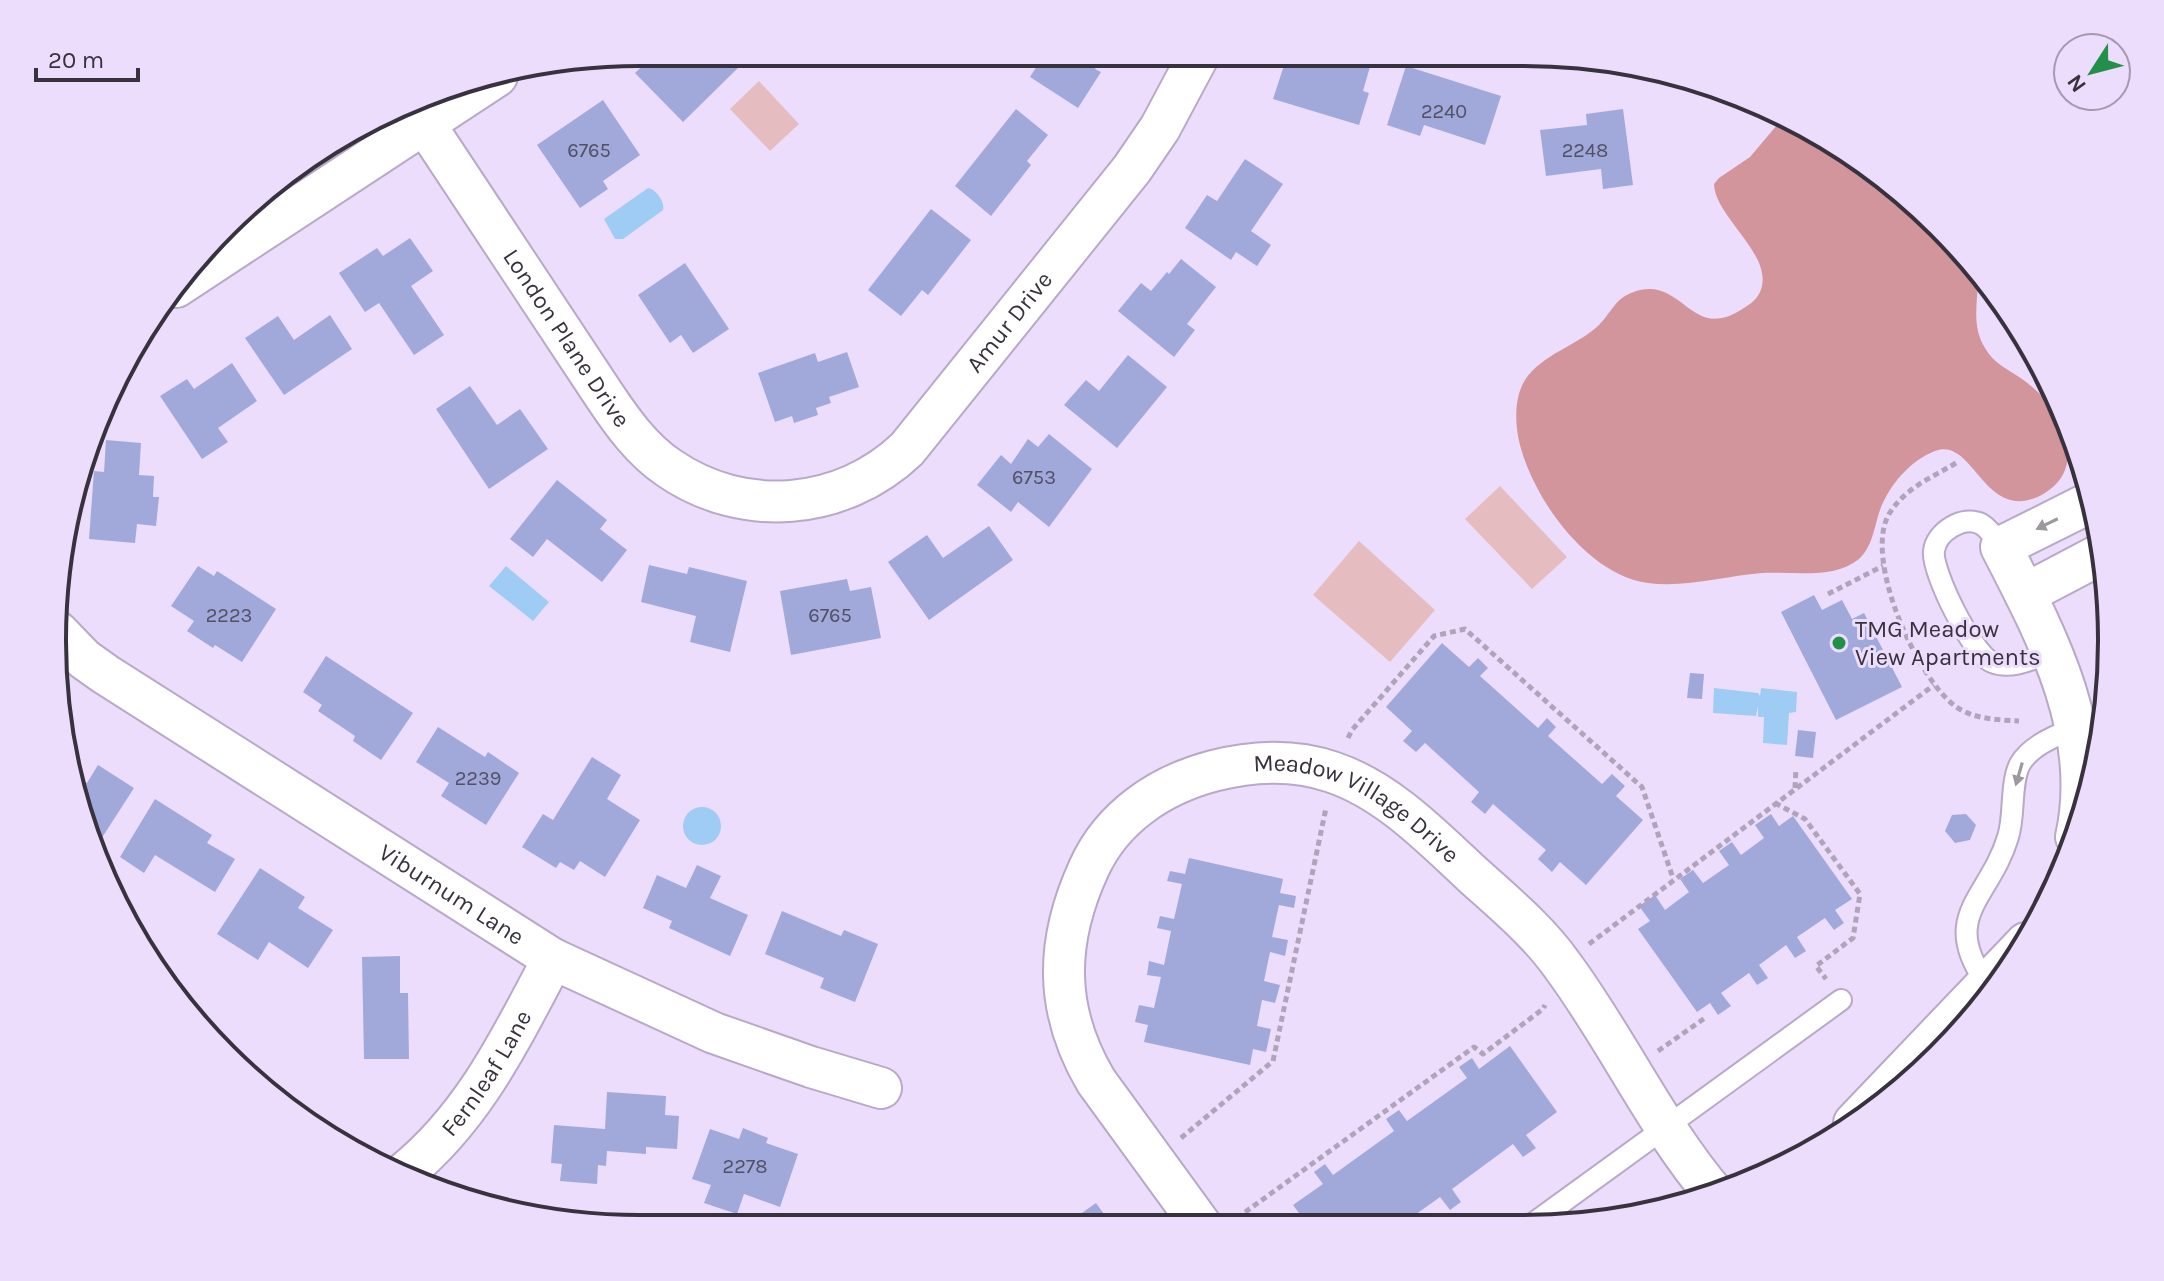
<svg xmlns="http://www.w3.org/2000/svg" width="2164" height="1281" font-family="Karla,sans-serif">
  <style>
    .green { fill: #e5bdc0 }
    .forest { fill: #d2959b }
    .water { fill: #9fccf4 }
    .building { fill: #a1a9db }
    .lines { fill: none; stroke-linecap: round; stroke-linejoin: round }
    .service-casing { stroke: #b8a9c6; stroke-width: 24 }
    .minor-casing { stroke: #b8a9c6; stroke-width: 44 }
    .path { stroke: #b0a4bc; stroke-width: 5; stroke-dasharray: 6 4; stroke-linecap: butt }
    .service { stroke: #fff; stroke-width: 20 }
    .minor { stroke: #fff; stroke-width: 40 }
    .oneway { fill: #9c989e }
    .poi-dot { fill: #229049; stroke: #edddfc; stroke-width: 3 }
    .labels { text-anchor: middle; dominant-baseline: central; stroke-width: 6; stroke-linejoin: round; paint-order: stroke }
    .number-label { font-size: 20px; fill: #525065 }
    .street-label { font-size: 24px; fill: #38323e; stroke: #edddfc }
    .poi-label { font-size: 24px; fill: #38323e; stroke: #edddfc; text-anchor: start }
    .rim { fill: none; stroke: #38323e; stroke-width: 4 }
  </style>
  <rect width="100%" height="100%" fill="#edddfc"/>
  <g class="green">
    <path d="M759,81L799,124L770,151L730,109Z"/>
    <path d="M1500,486L1567,557L1532,589L1465,519Z"/>
    <path d="M1359,541L1435,610L1390,662L1313,595Z"/>
  </g>
  <path class="forest" d="M1783,118L1850,151L1939,224L1978,271C1979,298 1970,324 1985,348C1994,364 2008,369 2022,379C2050,399 2078,434 2065,470C2060,483 2048,493 2035,498C1983,518 1973,437 1935,451C1909,461 1887,488 1879,513C1874,529 1872,547 1859,559C1834,580 1793,571 1762,573C1724,576 1686,588 1648,583C1586,575 1529,494 1518,436C1515,418 1515,396 1525,380C1542,354 1577,346 1599,325C1607,317 1613,305 1622,298C1629,293 1639,289 1649,289C1685,289 1695,337 1739,311C1746,307 1756,301 1760,292C1776,256 1715,218 1714,184L1719,178L1750,157Z"/>
  <g class="water">
    <path d="M648,188C656,189 665,202 663,210L623,239H615L604,219Z"/>
    <path d="M506,566L549,602L533,621L489,586Z"/>
    <path d="M1714,688L1758,693L1760,696L1761,688L1797,692L1796,712L1789,713L1787,745L1763,743L1764,717H1758V706L1756,716L1713,713Z"/>
    <circle cx="702" cy="826" r="19"/>
  </g>
  <g class="building">
    <path d="M657,52H672L685,65L699,52H731L742,64L683,122L635,73Z"/>
    <path d="M1045,53L1105,54L1095,69L1101,72L1078,108L1030,77Z"/>
    <path d="M1288,53H1374L1363,91L1369,93L1359,125L1273,99Z"/>
    <path d="M1406,66L1501,96L1485,145L1424,125L1420,136L1387,125Z"/>
    <path d="M1661,73L1713,83V91L1659,82Z"/>
    <path d="M603,100L640,155L603,181L608,189L580,208L537,145Z"/>
    <path d="M1016,109L1048,135L1027,161L1031,165L991,216L955,186Z"/>
    <path d="M1623,109L1633,185L1603,189L1601,169L1546,176L1540,130L1587,125L1586,114Z"/>
    <path d="M1245,159L1283,184L1251,231L1271,245L1257,266L1236,252L1231,260L1185,228L1207,195L1217,201Z"/>
    <path d="M931,209L971,240L928,295L922,290L901,316L868,290Z"/>
    <path d="M410,238L433,271L411,286L444,335L414,355L379,303L365,312L339,273L377,248L383,256Z"/>
    <path d="M1181,259L1216,287L1187,324L1195,330L1174,357L1118,311L1141,283L1151,291L1167,272L1169,274Z"/>
    <path d="M685,263L729,329L693,353L681,335L670,343L638,295Z"/>
    <path d="M330,315L352,349L284,395L245,338L278,316L294,340Z"/>
    <path d="M847,352L859,387L829,397L831,403L816,408L818,415L794,423L792,416L775,422L758,373L815,353L818,362Z"/>
    <path d="M1128,355L1167,387L1117,448L1064,405L1086,380L1099,391Z"/>
    <path d="M232,363L257,401L218,428L228,442L202,459L160,396L187,379L194,389Z"/>
    <path d="M470,386L497,425L520,409L548,449L489,489L436,409Z"/>
    <path d="M1049,434L1092,469L1049,527L1018,502L1011,512L977,485L1001,455L1011,464L1028,439L1038,447Z"/>
    <path d="M106,440L141,443L139,475L154,476L153,497H159L156,526L137,524L135,543L89,539L94,471L104,472Z"/>
    <path d="M557,480L607,520L600,529L627,550L602,582L547,539L533,557L510,539Z"/>
    <path d="M989,526L1013,560L929,620L888,562L927,535L943,558Z"/>
    <path d="M649,565L687,574L689,567L747,581L730,652L690,642L696,616L641,602Z"/>
    <path d="M198,566L214,576L217,571L276,609L242,662L215,645L213,648L187,631L194,621L171,606Z"/>
    <path d="M847,579L850,591L871,587L881,638L791,655L780,591Z"/>
    <path d="M1814,595L1822,610L1842,600L1852,619L1864,613L1902,687L1836,720L1781,612Z"/>
    <path d="M1442,643L1469,667L1478,658L1488,668L1480,676L1538,728L1547,718L1556,727L1548,736L1602,784L1612,774L1625,786L1616,796L1643,820L1586,885L1560,862L1552,872L1538,859L1546,850L1493,804L1485,814L1471,802L1479,792L1425,743L1416,752L1403,741L1412,731L1386,707Z"/>
    <path d="M326,656L413,713L381,760L353,741L355,736L318,711L322,705L303,692Z"/>
    <path d="M1690,673L1704,674L1702,699L1687,698Z"/>
    <path d="M438,727L485,757L488,752L519,773L486,825L441,796L449,783L416,762Z"/>
    <path d="M1798,730L1816,732L1813,758L1795,756Z"/>
    <path d="M592,757L621,775L607,799L640,820L605,877L580,861L574,870L560,862L556,868L522,847L543,814L553,820Z"/>
    <path d="M98,765L134,788L96,847L90,843L83,830L72,773L87,783Z"/>
    <path d="M155,799L212,835L207,843L235,859L215,892L155,855L144,873L120,857Z"/>
    <path d="M1771,814L1779,826L1793,816L1852,899L1835,910L1844,923L1834,930L1825,918L1797,937L1806,951L1795,958L1786,945L1759,965L1768,978L1757,985L1749,973L1721,993L1731,1006L1718,1015L1710,1003L1697,1012L1638,929L1650,921L1639,906L1655,895L1665,910L1689,892L1680,879L1693,870L1703,883L1729,865L1719,851L1732,842L1741,855L1764,838L1755,825Z"/>
    <path d="M1966,814L1976,825L1970,840L1955,843L1945,831L1952,815Z"/>
    <path d="M1189,858L1283,879L1280,893L1296,896L1294,908L1279,905L1272,937L1288,940L1285,956L1270,952L1264,981L1280,985L1275,1003L1262,1000L1257,1026L1271,1029L1266,1052L1253,1049L1250,1065L1144,1042L1148,1025L1135,1022L1139,1005L1154,1008L1161,977L1147,975L1149,961L1164,965L1171,931L1157,928L1160,916L1174,919L1182,884L1167,881L1170,871L1185,874Z"/>
    <path d="M697,865L721,876L710,898L748,915L730,956L669,928L672,921L643,908L657,875L686,888Z"/>
    <path d="M260,868L305,897L298,908L333,930L308,968L269,942L258,960L217,934Z"/>
    <path d="M782,911L841,936L844,930L878,944L855,1002L820,988L824,978L765,954Z"/>
    <path d="M400,956V993H408L409,1059H364L362,957Z"/>
    <path d="M1510,1046L1557,1112L1526,1135L1536,1148L1523,1157L1513,1144L1452,1189L1461,1202L1450,1210L1440,1197L1397,1228H1310L1293,1205L1323,1184L1314,1172L1325,1164L1333,1175L1394,1131L1386,1119L1399,1110L1407,1121L1467,1078L1459,1067L1472,1058L1479,1069Z"/>
    <path d="M607,1092L666,1096L665,1115L679,1116L677,1149L646,1147V1154L607,1151L606,1166L598,1165L597,1184L560,1181L562,1164L551,1163L554,1125L605,1129Z"/>
    <path d="M743,1128L768,1138L766,1143L798,1154L780,1207L744,1194L737,1214L704,1203L711,1185L692,1179L710,1129L739,1139Z"/>
    <path d="M1096,1203L1114,1228H1061Z"/>
  </g>
  <g class="lines">
    <defs>
      <g id="service">
        <path d="M2001,547C1995,539 1990,529 1981,524C1963,515 1936,532 1934,551C1931,571 1973,655 1992,662C2011,670 2032,659 2051,652"/>
        <path d="M1987,984C1938,916 1990,898 2008,837C2015,816 2010,783 2020,764C2031,745 2058,735 2076,727"/>
        <path d="M1527,1228L1841,1000"/>
      </g>
      <g id="minor">
        <path id="s1" d="M424,123L604,395C622,422 642,450 669,468C743,519 842,511 907,449L1132,169L1160,128L1200,53"/>
        <path d="M176,287L497,76"/>
        <path d="M2025,594L2103,553"/>
        <path id="s2" d="M58,632L84,659L105,674L553,959L714,1033L811,1067L881,1088"/>
        <path d="M2076,837C2099,733 2047,636 2001,547L2093,501"/>
        <path d="M1854,1123L2026,943"/>
        <path id="s3" d="M403,1174C474,1117 511,1038 553,959"/>
        <path id="s4" d="M1203,1228L1096,1081C1054,1010 1055,942 1089,868C1112,817 1160,785 1213,771C1252,761 1294,759 1332,772C1387,790 1432,837 1473,875C1504,903 1538,931 1562,965C1617,1039 1656,1126 1716,1196"/>
      </g>
    </defs>
    <use href="#service" class="service-casing"/>
    <use href="#minor" class="minor-casing"/>
    <g class="path">
      <path d="M1956,463C1931,478 1905,488 1889,514C1863,559 1917,678 1955,706C1972,719 1998,720 2019,721"/>
      <path d="M1828,594L1883,566"/>
      <path d="M1909,638L1933,626"/>
      <path d="M1348,738L1352,730L1434,636L1465,629L1642,787L1673,878"/>
      <path d="M1795,788L1796,769"/>
      <path d="M1775,803L1805,819L1860,894L1853,938L1816,966L1826,979"/>
      <path d="M1589,944L1934,685"/>
      <path d="M1658,1051L1705,1018"/>
      <path d="M1181,1138L1273,1061L1326,808"/>
      <path d="M900,1216L909,1228"/>
      <path d="M1237,1218L1474,1047L1483,1054L1543,1009L1545,1005"/>
    </g>
    <use href="#service" class="service"/>
    <use href="#minor" class="minor"/>
  </g>
  <defs><path id="oneway-solid" d="M-6-.8H1V-3.2L6.5 0L1 3.2V.8H-6Z" transform="scale(2)"/></defs>
  <g class="oneway">
    <use href="#oneway-solid" transform="translate(2047 524) rotate(154)"/>
    <use href="#oneway-solid" transform="translate(2019 774) rotate(106)"/>
  </g>
  <circle class="poi-dot" cx="1839" cy="643" r="8"/>
  <g class="labels">
    <g class="number-label">
      <text x="1444" y="111">2240</text>
      <text x="589" y="150">6765</text>
      <text x="1585" y="150">2248</text>
      <text x="1034" y="477">6753</text>
      <text x="229" y="615">2223</text>
      <text x="830" y="615">6765</text>
      <text x="478" y="778">2239</text>
      <text x="745" y="1166">2278</text>
    </g>
    <g class="street-label">
      <text stroke="none"><textPath href="#s1" startOffset="846">Amur Drive</textPath></text>
      <text stroke="none"><textPath href="#s1" startOffset="258">London Plane Drive</textPath></text>
      <text stroke="none"><textPath href="#s4" startOffset="724">Meadow Village Drive</textPath></text>
      <text stroke="none"><textPath href="#s2" startOffset="474">Viburnum Lane</textPath></text>
      <text stroke="none"><textPath href="#s3" startOffset="132">Fernleaf Lane</textPath></text>
    </g>
    <g class="poi-label">
      <text x="1855" y="629">TMG Meadow<tspan x="1855" dy="28">View Apartments</tspan></text>
    </g>
  </g>
  <path d="M0 0H2164V1281H0ZM640 66H1524A574 574 0 0 1 2098 640V641A574 574 0 0 1 1524 1215H640A574 574 0 0 1 66 641V640A574 574 0 0 1 640 66Z" fill="#edddfc" fill-rule="evenodd"/>
  <path class="rim" d="M640 66H1524A574 574 0 0 1 2098 640V641A574 574 0 0 1 1524 1215H640A574 574 0 0 1 66 641V640A574 574 0 0 1 640 66Z"/>
  <g transform="translate(2092 72) rotate(234)"><circle r="38" fill="#edddfc" stroke="#a599b0" stroke-width="2"/>
  <path d="M0-6L14 30L0 20L-14 30Z" fill="#229049"/>
  <text y="-12" font-size="22" font-weight="bold" text-anchor="middle" fill="#38323e">N</text>
  </g>
  <path d="M36 68v12h102v-12" fill="none" stroke="#38323e" stroke-width="4"/>
  <text x="48" y="68" font-size="24" fill="#38323e" stroke="#edddfc" stroke-width="6" paint-order="stroke">20 m</text>
</svg>
